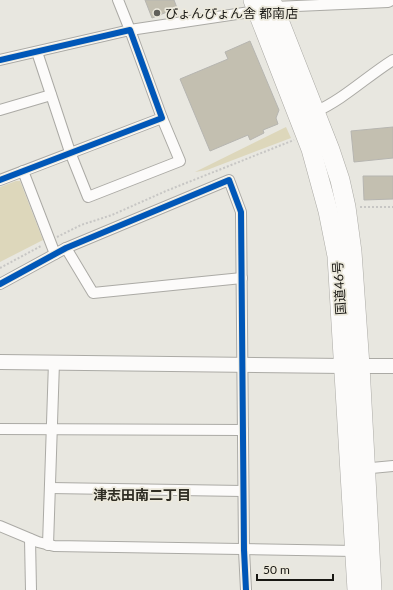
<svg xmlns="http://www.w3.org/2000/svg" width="393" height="590" font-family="Lato,'Noto Sans JP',sans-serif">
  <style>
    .green { fill: #ddd7bb }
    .building { fill: #c3bfb0; stroke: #b6b5b0 }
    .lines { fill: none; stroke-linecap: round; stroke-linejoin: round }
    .street-casing { stroke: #abaaa5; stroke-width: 12 }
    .secondary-casing { stroke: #abaaa5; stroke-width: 16 }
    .highway-casing { stroke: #abaaa5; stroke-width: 20 }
    .path { stroke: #c7c6c4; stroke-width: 2; stroke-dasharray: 2 2; stroke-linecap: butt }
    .street { stroke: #fcfbfa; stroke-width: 10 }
    .secondary { stroke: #fcfbfa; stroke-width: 14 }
    .highway { stroke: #fcfbfa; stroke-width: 19 }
    .cycleway-casing { stroke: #ece9dc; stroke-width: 8 }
    .cycleway { stroke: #0057b8; stroke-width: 6 }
    .poi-dot { fill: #61605b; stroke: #ece9dc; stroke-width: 1.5 }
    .labels { text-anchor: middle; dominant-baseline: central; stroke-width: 3.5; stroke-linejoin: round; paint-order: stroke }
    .poi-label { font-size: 13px; fill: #181713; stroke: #ece9dc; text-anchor: start }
    .street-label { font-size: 13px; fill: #181713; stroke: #ece9dc }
    .neighbourhood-label { font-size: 14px; font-weight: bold; fill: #2f2d23; stroke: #ece9dc }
  </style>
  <rect width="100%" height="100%" fill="#e8e7e0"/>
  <g class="green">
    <path d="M286,127L291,138L207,170L195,172Z"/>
    <path d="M16,181H20L43,240L0,262V187Z"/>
  </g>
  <g class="building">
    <path d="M145,0H174L177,8L152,18Z"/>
    <path d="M250,41L279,110L276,118L278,124L263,130L264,133L250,140L248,135L210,151L180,79L228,59L225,52Z"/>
    <path d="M393,127V158L354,162L351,131Z"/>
    <path d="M363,176H393V199L364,200Z"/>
  </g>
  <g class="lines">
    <defs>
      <g id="street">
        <path d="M118,0L130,30L257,11L274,7L388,2L392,0"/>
        <path d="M37,52L70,152L88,197L180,161L162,118"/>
        <path d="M0,60L130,30L162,118L0,180"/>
        <path d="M0,110L51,95"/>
        <path d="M315,112C344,99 366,77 393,60"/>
        <path d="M23,171L55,254"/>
        <path d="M66,248L93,293L242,278"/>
        <path d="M0,284L66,248L229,180L241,212L244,550L246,590"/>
        <path d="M0,429L243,430"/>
        <path d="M361,469L393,466"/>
        <path d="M50,488L243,491"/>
        <path d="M0,526L38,542L54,546L355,551"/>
        <path d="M30,539L31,590"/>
        <path d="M48,545L54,362"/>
      </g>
      <g id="secondary">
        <path d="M0,362L344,366"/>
        <path d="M360,366H393"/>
      </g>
      <g id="highway">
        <path d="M253,0L311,149L328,211L337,256L357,590"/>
        <path d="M271,0L330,150L340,180L346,207L352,252L360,366L372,590"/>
      </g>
    </defs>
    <use href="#street" class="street-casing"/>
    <use href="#secondary" class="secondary-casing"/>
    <use href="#highway" class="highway-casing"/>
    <g class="path">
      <path d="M360,207H393"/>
      <path d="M57,237L81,225L112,215L166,191L294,140"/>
      <path d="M0,268L41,246"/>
    </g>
    <use href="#street" class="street"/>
    <use href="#secondary" class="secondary"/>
    <use href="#highway" class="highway"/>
    <defs>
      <g id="cycleway">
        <path d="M0,60L130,30L162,118L0,180"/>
        <path d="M0,284L66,248L229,180L241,212L244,550L246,590"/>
      </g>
    </defs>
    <use href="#cycleway" class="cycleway-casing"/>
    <use href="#cycleway" class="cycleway"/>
  </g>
  <circle class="poi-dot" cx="157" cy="13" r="4"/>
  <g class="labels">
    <g class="poi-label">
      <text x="165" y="13">ぴょんぴょん舎 都南店</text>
    </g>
    <g class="street-label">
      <text transform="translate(339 288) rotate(-94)">国道46号</text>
    </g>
    <g class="neighbourhood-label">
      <text x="142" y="494">津志田南二丁目</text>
    </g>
  </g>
  <path d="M257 574v6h76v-6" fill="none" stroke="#181713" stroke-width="2"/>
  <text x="263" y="574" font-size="12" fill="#181713" stroke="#ece9dc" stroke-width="3" paint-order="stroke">50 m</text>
</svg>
